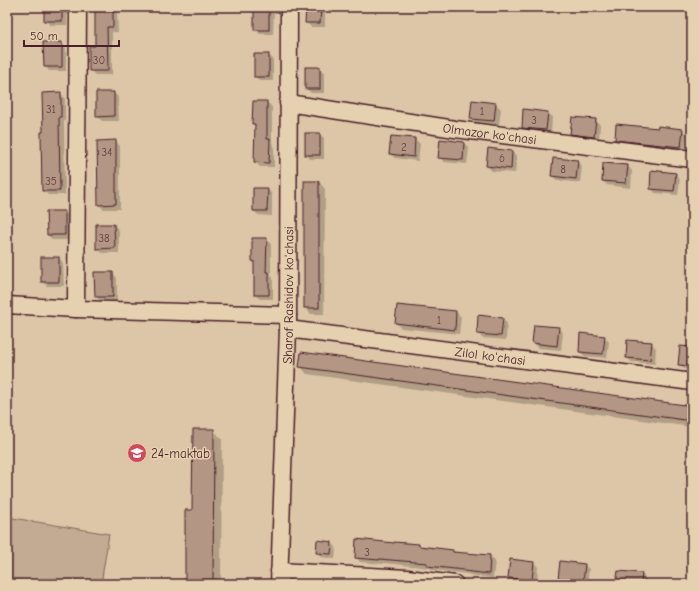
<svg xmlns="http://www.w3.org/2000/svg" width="699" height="591" font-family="'Comic Neue',sans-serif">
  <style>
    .green { fill: #c3aa92; stroke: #86645e }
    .shadow { fill: #0003 }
    .building { fill: #b39784; stroke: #4a1f2b }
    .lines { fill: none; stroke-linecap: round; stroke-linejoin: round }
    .minor-casing { stroke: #4a1f2b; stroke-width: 19 }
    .minor { stroke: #e5d1af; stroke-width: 16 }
    .labels { text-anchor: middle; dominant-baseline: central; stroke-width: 3; stroke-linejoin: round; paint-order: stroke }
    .number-label { font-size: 11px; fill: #643d41 }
    .street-label { font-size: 13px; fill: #4a1f2b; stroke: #e5d1af }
    .poi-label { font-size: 13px; fill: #4a1f2b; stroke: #e5d1af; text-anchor: start }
  </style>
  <rect width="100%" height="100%" fill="#dcc6a7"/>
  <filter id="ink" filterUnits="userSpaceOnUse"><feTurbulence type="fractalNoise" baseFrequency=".025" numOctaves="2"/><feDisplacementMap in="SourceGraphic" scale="8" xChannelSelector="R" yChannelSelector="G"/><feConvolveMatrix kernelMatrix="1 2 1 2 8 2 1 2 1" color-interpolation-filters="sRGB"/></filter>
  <g filter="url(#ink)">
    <path class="green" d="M7,517L109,534L101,584H7Z"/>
    <g class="shadow">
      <path d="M45,7H67V25H50L45,20Z"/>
      <path d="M96,7H116L117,8L118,32H112V75H95L90,70L96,47Z"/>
      <path d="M307,7H325V27H311L306,22Z"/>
      <path d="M269,8L274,12L273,34H260L255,29Z"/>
      <path d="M62,43L66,48V71H49L45,66Z"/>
      <path d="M268,55L273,59V81H259L255,76Z"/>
      <path d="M320,68L324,73V93H311L306,88Z"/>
      <path d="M60,93L65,98V121H64L65,195H48L43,190L44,133Z"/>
      <path d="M114,93L118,97L119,121H102L97,116Z"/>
      <path d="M254,102H267L272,107V143L274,145V167H260L255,162L256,126L253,124Z"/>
      <path d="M496,104L501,109L499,125L476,123L471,118Z"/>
      <path d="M548,113L552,117L551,134L527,132L523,127Z"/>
      <path d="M596,120L600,125L599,141L576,138L571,134Z"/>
      <path d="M659,129L682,130L687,134L685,151L621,144L616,139Z"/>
      <path d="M319,134L324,138V159H310L306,154Z"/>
      <path d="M392,137L415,139L420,144L418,161L395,158L390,154Z"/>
      <path d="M116,141L120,146V209H103L99,204Z"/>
      <path d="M464,143L469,148L467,164L444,162L439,157Z"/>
      <path d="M489,149L512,152L517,156L515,173L492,171L487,166Z"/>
      <path d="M577,161L582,166L580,183L557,180L552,176Z"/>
      <path d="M628,166L632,171L631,188L607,185L603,181Z"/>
      <path d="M675,174L680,178L678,195L655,193L651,188Z"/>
      <path d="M319,182L325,189L324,314H311L305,308Z"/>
      <path d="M267,189L272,194V216L258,215L254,211Z"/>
      <path d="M64,212L69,216V240H52L48,235Z"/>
      <path d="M97,225H114L119,230V253H102L97,248Z"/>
      <path d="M266,239L271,244V275L273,278V299H260L255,295V263L253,260Z"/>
      <path d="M59,258L63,263L64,286H47L42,282Z"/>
      <path d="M113,273L117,278V301H100L96,296Z"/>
      <path d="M456,312L461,317L459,334L401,328L396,323Z"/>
      <path d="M502,319L507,323L506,340L482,338L478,333Z"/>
      <path d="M558,328L563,333L561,350L538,348L534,343Z"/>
      <path d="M604,337L609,342L607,358L584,356L580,351Z"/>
      <path d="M651,343L656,348L655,364L631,362L627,357Z"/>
      <path d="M692,348V370L684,369L679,364Z"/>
      <path d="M300,366L692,407V427L307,374Z"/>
      <path d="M213,430L222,439L221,584H186L193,511Z"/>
      <path d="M332,543L336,547L335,559L321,557L317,552Z"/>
      <path d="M418,545L421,548L453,551L455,553L490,556L495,561L493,578L470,575L468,574L433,570L430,568L384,563L383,564L360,562L356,557Z"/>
      <path d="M534,563L538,567L537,584L514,582L509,577Z"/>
      <path d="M584,565L589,569L587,584H564L559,579Z"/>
      <path d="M642,574L646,579V584H617Z"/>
      <path d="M667,582L679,584H667Z"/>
    </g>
    <g class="building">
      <rect x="44" y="7" width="18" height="14"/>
      <path d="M95,7H113V27H107L108,71H89V46H95Z"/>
      <rect x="254" y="7" width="15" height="23"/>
      <path d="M306,7H321L320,23H305Z"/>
      <path d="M43,42H62V67H44Z"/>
      <rect x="254" y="54" width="15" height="23"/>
      <rect x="305" y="67" width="15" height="22"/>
      <path d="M61,92V117H59L60,191H42L41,132H43L42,93Z"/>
      <path d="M96,92H114V116L96,117Z"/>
      <path d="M472,100L496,103L494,121L470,119Z"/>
      <path d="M253,101H267V139H270L269,163L254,162L255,124H252Z"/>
      <path d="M523,109L548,112L546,130L522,128Z"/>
      <path d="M572,117L596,119L594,137L570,134Z"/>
      <path d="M616,124L658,128V126L683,129L681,147L615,140Z"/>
      <rect x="305" y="133" width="15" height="22"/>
      <path d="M391,136L415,138L414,157L389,154Z"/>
      <path d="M440,139L464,142L463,160L438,158Z"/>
      <path d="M116,140V204L98,205L97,141Z"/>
      <path d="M488,148L512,151L511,169L486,166Z"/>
      <path d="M553,158L578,160L576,179L551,176Z"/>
      <path d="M603,163L628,165L626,183L602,181Z"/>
      <path d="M651,170L676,173L674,191L650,189Z"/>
      <rect x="304" y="181" width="15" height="127"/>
      <path d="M253,188H268L267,211H253Z"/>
      <path d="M46,211H65V235H47Z"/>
      <path d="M96,224H114L115,248L96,249Z"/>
      <path d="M252,238H267L266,272H269V295H254V261H252Z"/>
      <rect x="41" y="257" width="18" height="25"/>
      <path d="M94,272H113V297H95Z"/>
      <path d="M397,305L456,311L455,330L395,323Z"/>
      <path d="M478,315L503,318L501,336L477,334Z"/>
      <path d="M534,325L559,327L557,346L532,343Z"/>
      <path d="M580,333L605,336L603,354L579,352Z"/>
      <path d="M627,340L652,342L650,360L626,358Z"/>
      <path d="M680,346L692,347V366L678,365Z"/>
      <path d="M301,352L692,406V421L299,367Z"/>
      <path d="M193,429H214L213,584H185V510H192Z"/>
      <path d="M356,539L394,543V542L419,544V546L453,550V552L490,555L489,574L464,571V570L427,566V563L379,559V560L355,558Z"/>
      <path d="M317,540L332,542L331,554L316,553Z"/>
      <path d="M510,559L534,562L532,580L508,578Z"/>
      <path d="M560,561L585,564L583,582L558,580Z"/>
      <path d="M618,571L642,573L641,584H616Z"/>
    </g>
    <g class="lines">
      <defs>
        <g id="minor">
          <path id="s1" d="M288,103L455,129L692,159"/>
          <path d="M7,305L76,309L288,315"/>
          <path d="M76,309L78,7"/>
          <path id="s2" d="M288,329L692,382"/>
          <path d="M279,571L407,578L455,584"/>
          <path id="s3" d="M279,584L288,329L289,7"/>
        </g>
      </defs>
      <use href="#minor" class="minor-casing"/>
      <use href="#minor" class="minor"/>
    </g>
  </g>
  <defs>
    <symbol id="school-disc" viewBox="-11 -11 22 22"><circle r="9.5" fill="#d1495b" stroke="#e5d1af"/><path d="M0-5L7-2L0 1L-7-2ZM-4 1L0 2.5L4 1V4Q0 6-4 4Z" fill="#fff"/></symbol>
  </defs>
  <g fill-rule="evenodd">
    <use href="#school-disc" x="126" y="442" width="22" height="22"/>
  </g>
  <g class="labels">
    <g class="number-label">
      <text x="99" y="60">30</text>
      <text x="51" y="109">31</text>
      <text x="482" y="111">1</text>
      <text x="534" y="120">3</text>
      <text x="404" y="147">2</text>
      <text x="107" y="152">34</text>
      <text x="502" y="158">6</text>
      <text x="563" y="169">8</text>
      <text x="51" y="181">35</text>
      <text x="104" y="238">38</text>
      <text x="439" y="320">1</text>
      <text x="367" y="552">3</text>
    </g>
    <g class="street-label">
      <text stroke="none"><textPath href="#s1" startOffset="204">Olmazor ko'chasi</textPath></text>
      <text stroke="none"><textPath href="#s3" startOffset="289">Sharof Rashidov ko'chasi</textPath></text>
      <text stroke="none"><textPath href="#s2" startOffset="204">Zilol ko'chasi</textPath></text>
    </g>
    <g class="poi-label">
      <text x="151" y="453">24-maktab</text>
    </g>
  </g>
  <rect width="699" height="591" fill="none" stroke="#e5d1af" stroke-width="24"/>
  <rect x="12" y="12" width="675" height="567" fill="none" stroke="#4a1f2b" stroke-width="1.5" filter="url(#ink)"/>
  <path d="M24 40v6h95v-6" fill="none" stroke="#4a1f2b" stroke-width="2"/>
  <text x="30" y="40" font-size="12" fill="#4a1f2b" stroke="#e5d1af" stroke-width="3" paint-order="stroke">50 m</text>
</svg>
